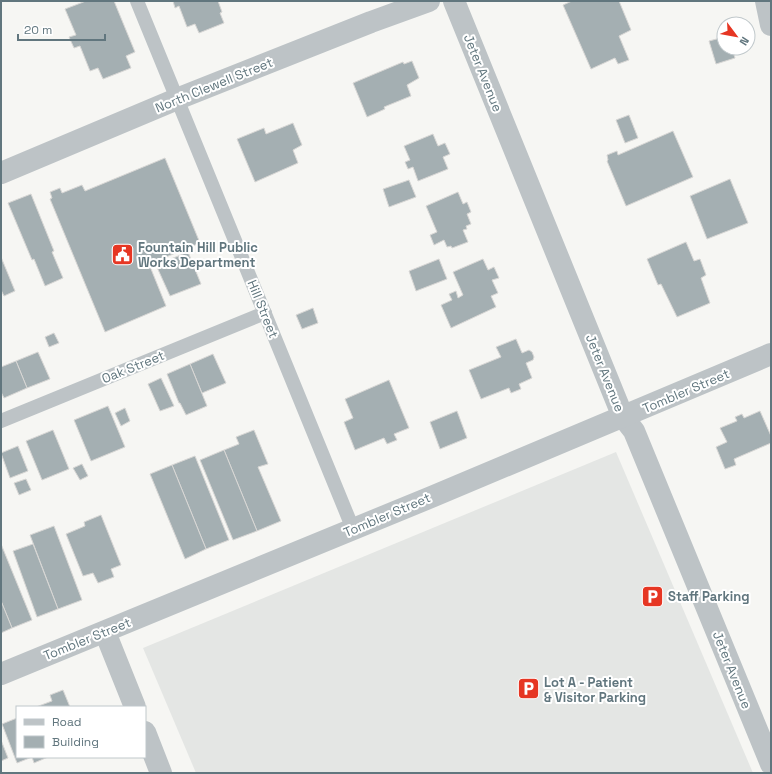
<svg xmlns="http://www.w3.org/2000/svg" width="772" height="774" font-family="'Space Grotesk',sans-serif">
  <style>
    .built { fill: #e4e6e4 }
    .building { fill: #a4afb2; stroke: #d8d7d5 }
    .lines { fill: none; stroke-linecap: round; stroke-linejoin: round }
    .lane { stroke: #bdc3c6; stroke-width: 14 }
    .street { stroke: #bdc3c6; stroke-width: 22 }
    .labels { text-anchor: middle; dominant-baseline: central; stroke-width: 4; stroke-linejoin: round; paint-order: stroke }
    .street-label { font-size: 13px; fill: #61767e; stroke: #fff }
    .poi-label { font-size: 13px; font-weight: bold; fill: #61767e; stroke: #fff; text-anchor: start }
  </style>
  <rect width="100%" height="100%" fill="#f6f6f3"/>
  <path class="built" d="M616,452L753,773H196L143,648Z"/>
  <g class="building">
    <path d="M86,1H114L135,52L126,56L131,68L103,79L98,68L90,71L80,46L74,48L69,37L76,35L65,9Z"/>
    <path d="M173,1H218L222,12L220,13L224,23L199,33L195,24L187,27L179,6L175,8Z"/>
    <path d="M572,1H619L631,30L619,36L629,60L618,64L615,58L591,69L563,5Z"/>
    <path d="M724,37V48H732L735,58L716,64L709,41Z"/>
    <path d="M412,61L419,78L407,85L411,96L384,107L385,109L367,117L353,83L403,62L404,64Z"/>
    <path d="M629,115L638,138L625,143L616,120Z"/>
    <path d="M293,123L302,145L293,150L298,163L255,182L237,139L264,128L266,134Z"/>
    <path d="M673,131L693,177L626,206L607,161L608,160L607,155L617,151L618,155Z"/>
    <path d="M433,134L438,146L445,143L450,154L443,157L448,169L418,181L413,167L408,169L405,162L410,160L404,146Z"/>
    <path d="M165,158L200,243L149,264L166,306L105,332L50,199L52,198L50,192L60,188L62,193L82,185L85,191Z"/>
    <path d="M730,179L748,223L707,239L690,196Z"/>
    <path d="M409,180L416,197L389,207L383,189Z"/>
    <path d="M458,192L463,204L467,202L471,212L467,214L471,224L466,226L467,229L463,230L468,242L452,248L451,246L447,247L444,240L434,245L430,235L437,232L426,206Z"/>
    <path d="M31,194L54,251L52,252L63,278L45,286L34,259L32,260L8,203Z"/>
    <path d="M686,242L694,261L700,259L706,275L701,278L710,303L677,317L661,284L658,285L647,259Z"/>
    <path d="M188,252L201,284L170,296L156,265Z"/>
    <path d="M1,257L15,291L4,296L1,290Z"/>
    <path d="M439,259L447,279L416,291L409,271Z"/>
    <path d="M483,259L488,270L494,267L499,278L492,280L498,293L491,296L496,307L451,328L441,305L452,300L449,294L456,291L458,298L463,295L453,272Z"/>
    <path d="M313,308L318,323L302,329L296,315Z"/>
    <path d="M54,333L59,343L49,347L45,337Z"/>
    <path d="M516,339L522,353L529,350L532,352L534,357L533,360L526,363L532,378L519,384L521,389L511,393L509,388L481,399L469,370L501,357L496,347Z"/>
    <path d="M38,352L50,379L27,388L16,361Z"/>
    <path d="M213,354L226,383L202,393L190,364Z"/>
    <path d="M16,361L27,388L4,398L1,392V367Z"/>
    <path d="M190,364L207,406L186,415L180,403H179L167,374Z"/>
    <path d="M161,378L174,406L160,411L148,384Z"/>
    <path d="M389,380L409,428L394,434L397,440L387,444L384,438L355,450L344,422L353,418L345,399Z"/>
    <path d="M108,406L125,447L91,461L74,420Z"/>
    <path d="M125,408L130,421L121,426L115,413Z"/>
    <path d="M457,411L467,438L440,449L430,422Z"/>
    <path d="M760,411L771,436V443L734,459L736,465L725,469L716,447L727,442L720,428L737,421L735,417L742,414L744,418Z"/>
    <path d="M53,430L69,469L42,480L26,441Z"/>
    <path d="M254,430L268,464L258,467L281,521L257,531L224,450L239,444L236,437Z"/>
    <path d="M18,446L28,471L10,478L1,453Z"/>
    <path d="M224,450L257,531L233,540L200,460Z"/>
    <path d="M195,456L229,540L206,549L172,465Z"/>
    <path d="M82,464L88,476L80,480L73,468Z"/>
    <path d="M172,465L206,549L185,559L150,474Z"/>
    <path d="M26,479L31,490L19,495L14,483Z"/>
    <path d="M101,515L121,565L111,569L114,577L98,583L93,573L83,576L66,534L85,526L84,522Z"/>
    <path d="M54,526L82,600L58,609L30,535Z"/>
    <path d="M1,544L32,620L12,628L1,601Z"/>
    <path d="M33,544L58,609L37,617L13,551Z"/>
    <path d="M1,601L12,628L1,633Z"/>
    <path d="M63,690L70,707H36L52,701L50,695Z"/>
    <path d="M17,718V757H32L17,763L2,724Z"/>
    <path d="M1,740L8,758L1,761Z"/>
    <path d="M32,757H48L34,763Z"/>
  </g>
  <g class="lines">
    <g class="lane">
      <path d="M137,1L353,529"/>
      <path d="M1,421L265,313"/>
    </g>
    <g class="street">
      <path d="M454,1L623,417L634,431L771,764"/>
      <path d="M766,1L771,25"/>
      <path d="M1,173L177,99L371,22L429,1"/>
      <path d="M105,632L135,707"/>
      <path d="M1,674C259,569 515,463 771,354"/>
      <path d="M145,732L161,773"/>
    </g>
  </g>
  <defs>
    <symbol id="civic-square" viewBox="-11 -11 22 22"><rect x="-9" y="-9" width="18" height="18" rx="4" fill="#e63623" stroke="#fff"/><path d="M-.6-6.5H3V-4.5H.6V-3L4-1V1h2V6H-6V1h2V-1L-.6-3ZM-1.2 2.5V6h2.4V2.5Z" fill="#fff"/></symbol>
    <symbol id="parking-square" viewBox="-11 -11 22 22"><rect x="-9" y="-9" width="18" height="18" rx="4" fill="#e63623" stroke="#fff"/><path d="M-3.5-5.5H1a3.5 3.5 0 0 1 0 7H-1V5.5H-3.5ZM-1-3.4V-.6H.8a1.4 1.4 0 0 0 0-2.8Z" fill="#fff"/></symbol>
  </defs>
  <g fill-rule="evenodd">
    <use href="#civic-square" x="110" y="242" width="25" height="25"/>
    <use href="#parking-square" x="640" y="584" width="25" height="25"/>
    <use href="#parking-square" x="516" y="676" width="25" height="25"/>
  </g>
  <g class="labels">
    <g class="street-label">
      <text transform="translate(483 73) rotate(68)">Jeter Avenue</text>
      <text transform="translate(214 85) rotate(-22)">North Clewell Street</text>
      <text transform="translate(263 309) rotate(68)">Hill Street</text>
      <text transform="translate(133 367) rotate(-22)">Oak Street</text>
      <text transform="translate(605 373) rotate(68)">Jeter Avenue</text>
      <text transform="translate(686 391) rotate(-23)">Tombler Street</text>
      <text transform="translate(387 515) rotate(-23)">Tombler Street</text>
      <text transform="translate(87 639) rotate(-22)">Tombler Street</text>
      <text transform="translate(732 670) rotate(68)">Jeter Avenue</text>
    </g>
    <g class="poi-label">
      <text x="138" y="247">Fountain Hill Public<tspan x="138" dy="15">Works Department</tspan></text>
      <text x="668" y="596">Staff Parking</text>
      <text x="544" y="682">Lot A - Patient<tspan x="544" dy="15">&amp; Visitor Parking</tspan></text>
    </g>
  </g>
  <rect width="772" height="774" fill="none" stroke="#61767e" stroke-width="4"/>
  <rect x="16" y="706" width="130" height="52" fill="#ffffff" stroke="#c0c8cb"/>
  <rect x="24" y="719" width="20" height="6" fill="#bdc3c6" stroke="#c0c8cb"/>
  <text x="52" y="726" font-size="12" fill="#61767e">Road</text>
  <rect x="24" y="736" width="20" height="12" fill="#a4afb2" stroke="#c0c8cb"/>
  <text x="52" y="746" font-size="12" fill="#61767e">Building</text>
  <g transform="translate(736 36) rotate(122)"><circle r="19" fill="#ffffff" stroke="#c0c8cb"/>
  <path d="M0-3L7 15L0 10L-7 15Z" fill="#e63623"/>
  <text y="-6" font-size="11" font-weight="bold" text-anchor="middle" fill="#61767e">N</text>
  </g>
  <path d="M18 34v6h87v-6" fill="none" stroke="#61767e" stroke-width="2"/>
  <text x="24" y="34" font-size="12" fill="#61767e" stroke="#ffffff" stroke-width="3" paint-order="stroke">20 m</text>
</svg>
